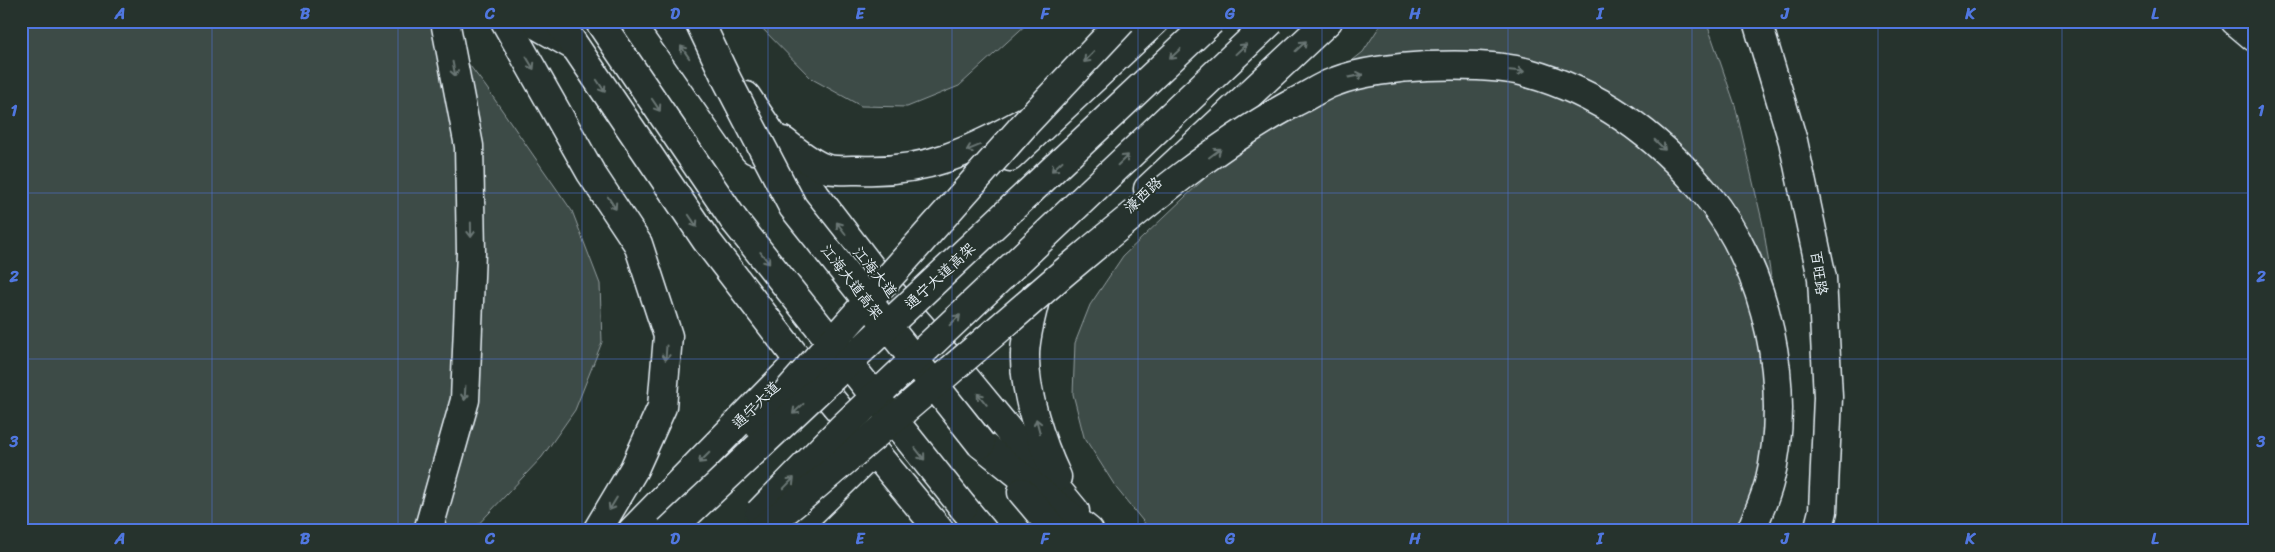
<svg xmlns="http://www.w3.org/2000/svg" width="2275" height="552" font-family="Sriracha,'LXGW WenKai TC',sans-serif">
  <style>
    .green { fill: #3e4b47; stroke: #939ea0 }
    .lines { fill: none; stroke-linecap: round; stroke-linejoin: round }
    .minor-casing { stroke: #e8f1f8; stroke-width: 31 }
    .major-casing { stroke: #e8f1f8; stroke-width: 31 }
    .highway-casing { stroke: #e8f1f8; stroke-width: 31 }
    .minor { stroke: #26332d; stroke-width: 28 }
    .major { stroke: #26332d; stroke-width: 28 }
    .highway { stroke: #26332d; stroke-width: 28 }
    .highway-bridge-casing { stroke: #e8f1f8; stroke-width: 31; stroke-linecap: butt }
    .highway-bridge { stroke: #26332d; stroke-width: 28 }
    .oneway { stroke: #6a7674 }
    .grid { fill: none; stroke: #5077e0; stroke-width: 1; stroke-opacity: 0.55 }
    .labels { text-anchor: middle; dominant-baseline: central; stroke-width: 4; stroke-linejoin: round; paint-order: stroke }
    .street-label { font-size: 15px; fill: #e8f1f8; stroke: #26332d }
    .neatline { fill: none; stroke: #5077e0; stroke-width: 2 }
    .grid-label { font-size: 16px; text-anchor: middle; font-weight: bold; fill: #5077e0 }
  </style>
  <rect width="100%" height="100%" fill="#26332d"/>
  <filter id="ink" filterUnits="userSpaceOnUse"><feTurbulence type="fractalNoise" baseFrequency=".02" numOctaves="2"/><feDisplacementMap in="SourceGraphic" scale="10" xChannelSelector="R" yChannelSelector="G"/><feConvolveMatrix kernelMatrix="1 2 1 2 8 2 1 2 1" color-interpolation-filters="sRGB"/></filter>
  <g filter="url(#ink)">
    <g class="green">
      <path d="M21,21H436L486,87L572,211L600,284L602,342L575,410L542,457L472,531H21Z"/>
      <path d="M755,21H1030L959,86L907,107L861,106L812,79Z"/>
      <path d="M1383,21H1706L1735,105L1763,225L1774,297L1765,531H1151L1117,489L1084,437L1073,394L1075,343L1090,305L1123,256L1205,178L1363,52Z"/>
    </g>
    <g class="lines">
      <defs>
        <g id="minor">
          <path d="M530,21L574,46"/>
          <path d="M1757,21L1793,141L1822,278L1828,397L1823,511L1818,531"/>
          <path d="M2235,21L2254,37"/>
        </g>
        <g id="major">
          <path d="M505,21L591,173L638,244L668,336L662,407L634,469L597,531"/>
          <path d="M558,21L706,240L799,361L940,531"/>
          <path d="M746,96L793,166L881,281L957,368L1075,511"/>
          <path d="M783,141C796,151 812,165 828,169C838,171 850,170 859,170C928,173 970,151 1029,119"/>
          <path d="M1010,157L1155,21"/>
          <path d="M1148,189L1328,21"/>
          <path d="M1036,295C1032,314 1025,336 1025,355C1024,393 1041,443 1057,477"/>
          <path d="M632,531L794,366"/>
          <path d="M792,531L871,454"/>
        </g>
        <g id="highway">
          <path d="M599,21L734,220"/>
          <path d="M664,21L754,150"/>
          <path d="M981,444L1089,531"/>
          <path d="M1022,492L1055,531"/>
          <path d="M963,507L983,531"/>
          <path d="M428,531L465,400L471,252L469,146L445,21"/>
        </g>
      </defs>
      <use href="#minor" class="minor-casing"/>
      <use href="#major" class="major-casing"/>
      <use href="#highway" class="highway-casing"/>
      <use href="#minor" class="minor"/>
      <use href="#major" class="major"/>
      <use href="#highway" class="highway"/>
      <defs>
        <g id="highway-bridge">
          <path d="M699,21L727,80L793,207L981,444"/>
          <path d="M734,220L963,507"/>
          <path d="M758,425L1026,123L1122,21"/>
          <path d="M759,513L841,429L1271,21"/>
          <path d="M669,531L1211,21"/>
          <path d="M760,531L801,498C888,424 975,350 1061,275C1135,213 1210,148 1295,102C1308,96 1320,87 1334,82C1359,72 1400,67 1427,66C1454,65 1502,65 1528,73C1600,93 1659,137 1706,194C1768,268 1793,390 1769,483C1765,499 1757,515 1751,531"/>
        </g>
      </defs>
      <use href="#highway-bridge" class="highway-bridge-casing"/>
      <use href="#highway-bridge" class="highway-bridge"/>
    </g>
    <defs><path id="oneway-shaft" d="M-6 0H5M1.5-3L5.5 0L1.5 3" fill="none" stroke-width="1.6" stroke-linecap="round" stroke-linejoin="round" transform="scale(1.25)"/></defs>
    <g class="oneway">
      <use href="#oneway-shaft" transform="translate(1301 46) rotate(-43)"/>
      <use href="#oneway-shaft" transform="translate(1241 49) rotate(-43)"/>
      <use href="#oneway-shaft" transform="translate(685 52) rotate(-125)"/>
      <use href="#oneway-shaft" transform="translate(1175 54) rotate(137)"/>
      <use href="#oneway-shaft" transform="translate(1089 57) rotate(134)"/>
      <use href="#oneway-shaft" transform="translate(530 63) rotate(59)"/>
      <use href="#oneway-shaft" transform="translate(454 69) rotate(79)"/>
      <use href="#oneway-shaft" transform="translate(1517 71) rotate(5)"/>
      <use href="#oneway-shaft" transform="translate(1356 76) rotate(-12)"/>
      <use href="#oneway-shaft" transform="translate(601 86) rotate(56)"/>
      <use href="#oneway-shaft" transform="translate(656 105) rotate(56)"/>
      <use href="#oneway-shaft" transform="translate(1660 145) rotate(44)"/>
      <use href="#oneway-shaft" transform="translate(973 148) rotate(158)"/>
      <use href="#oneway-shaft" transform="translate(1215 153) rotate(-37)"/>
      <use href="#oneway-shaft" transform="translate(1123 160) rotate(-44)"/>
      <use href="#oneway-shaft" transform="translate(1057 166) rotate(137)"/>
      <use href="#oneway-shaft" transform="translate(612 203) rotate(57)"/>
      <use href="#oneway-shaft" transform="translate(693 221) rotate(56)"/>
      <use href="#oneway-shaft" transform="translate(841 228) rotate(-127)"/>
      <use href="#oneway-shaft" transform="translate(471 230) rotate(89)"/>
      <use href="#oneway-shaft" transform="translate(765 258) rotate(52)"/>
      <use href="#oneway-shaft" transform="translate(955 320) rotate(-44)"/>
      <use href="#oneway-shaft" transform="translate(666 353) rotate(94)"/>
      <use href="#oneway-shaft" transform="translate(465 393) rotate(93)"/>
      <use href="#oneway-shaft" transform="translate(982 399) rotate(-129)"/>
      <use href="#oneway-shaft" transform="translate(798 409) rotate(137)"/>
      <use href="#oneway-shaft" transform="translate(1038 426) rotate(-105)"/>
      <use href="#oneway-shaft" transform="translate(920 454) rotate(52)"/>
      <use href="#oneway-shaft" transform="translate(704 458) rotate(135)"/>
      <use href="#oneway-shaft" transform="translate(789 483) rotate(-46)"/>
      <use href="#oneway-shaft" transform="translate(613 504) rotate(121)"/>
    </g>
  </g>
  <path class="grid" d="M212,21V531M398,21V531M582,21V531M768,21V531M952,21V531M1138,21V531M1322,21V531M1508,21V531M1692,21V531M1878,21V531M2062,21V531M21,193H2254M21,359H2254"/>
  <g class="labels">
    <g class="street-label">
      <text transform="translate(1143 195) rotate(-43)">濠西路</text>
      <text transform="translate(875 272) rotate(51)">江海大道</text>
      <text transform="translate(1819 273) rotate(82)">百旺路</text>
      <text transform="translate(940 276) rotate(-43)">通宁大道高架</text>
      <text transform="translate(852 282) rotate(52)">江海大道高架</text>
      <text transform="translate(756 405) rotate(-45)">通宁大道</text>
    </g>
  </g>
  <rect width="2275" height="552" fill="none" stroke="#26332d" stroke-width="55"/>
  <rect x="28" y="28" width="2220" height="496" class="neatline"/>
  <g class="grid-label">
    <text x="120" y="19">A</text>
    <text x="305" y="19">B</text>
    <text x="490" y="19">C</text>
    <text x="675" y="19">D</text>
    <text x="860" y="19">E</text>
    <text x="1045" y="19">F</text>
    <text x="1230" y="19">G</text>
    <text x="1415" y="19">H</text>
    <text x="1600" y="19">I</text>
    <text x="1785" y="19">J</text>
    <text x="1970" y="19">K</text>
    <text x="2155" y="19">L</text>
    <text x="14" y="116">1</text>
    <text x="2261" y="116">1</text>
    <text x="14" y="282">2</text>
    <text x="2261" y="282">2</text>
    <text x="14" y="447">3</text>
    <text x="2261" y="447">3</text>
    <text x="120" y="544">A</text>
    <text x="305" y="544">B</text>
    <text x="490" y="544">C</text>
    <text x="675" y="544">D</text>
    <text x="860" y="544">E</text>
    <text x="1045" y="544">F</text>
    <text x="1230" y="544">G</text>
    <text x="1415" y="544">H</text>
    <text x="1600" y="544">I</text>
    <text x="1785" y="544">J</text>
    <text x="1970" y="544">K</text>
    <text x="2155" y="544">L</text>
  </g>
</svg>
